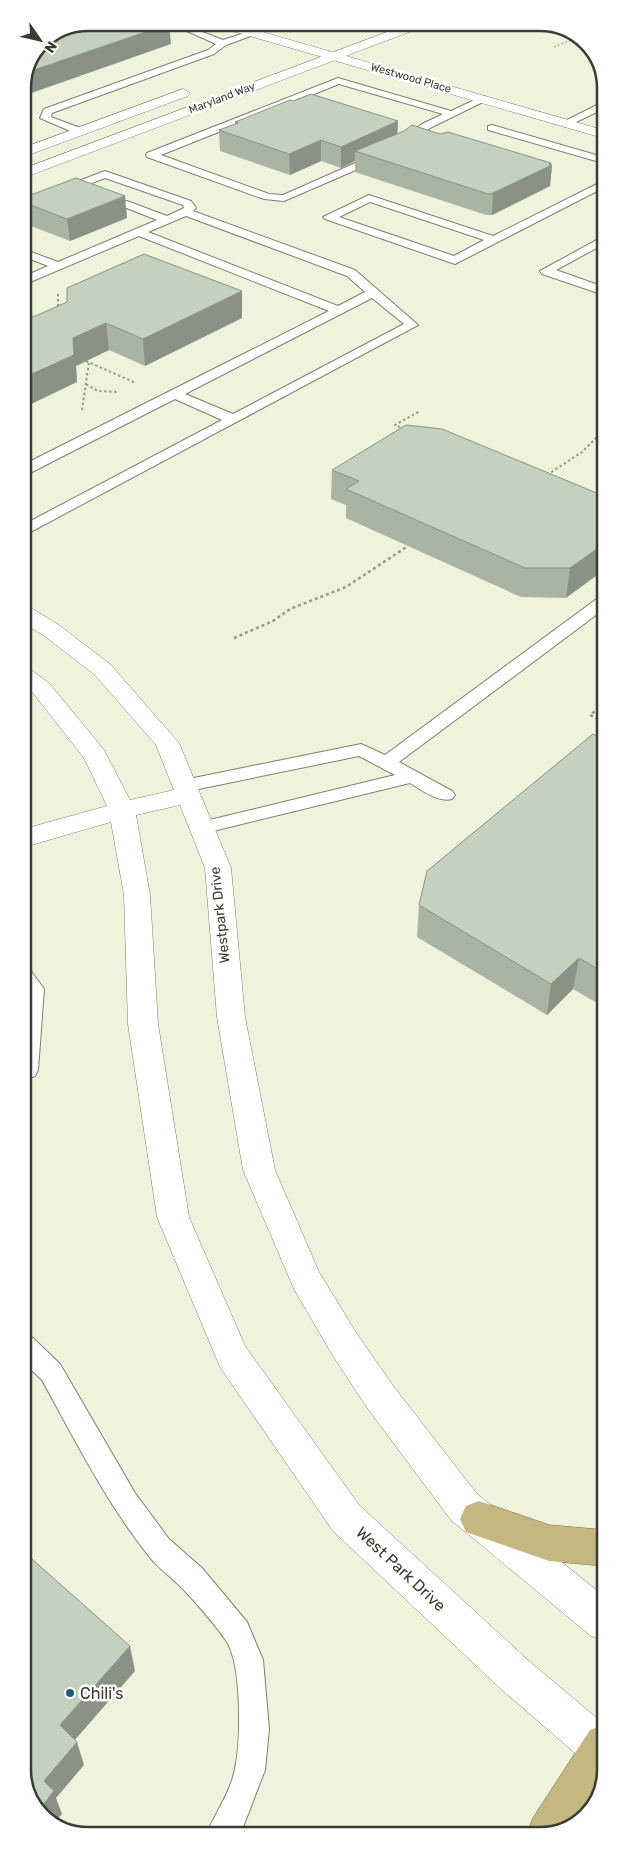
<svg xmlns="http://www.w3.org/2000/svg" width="628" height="1858" font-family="Rubik,sans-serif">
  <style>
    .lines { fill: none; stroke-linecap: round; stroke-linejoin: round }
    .service-casing { stroke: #7d816d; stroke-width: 2 }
    .minor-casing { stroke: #7d816d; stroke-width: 1 }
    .secondary-casing { stroke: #7d816d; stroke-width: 1 }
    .primary-casing { stroke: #7b6d30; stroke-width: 1 }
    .path-far2 { stroke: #97998a; stroke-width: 1; stroke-dasharray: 2 2; stroke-linecap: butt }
    .path-far1 { stroke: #97998a; stroke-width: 2; stroke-dasharray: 2.5 2.5; stroke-linecap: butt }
    .path { stroke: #97998a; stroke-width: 2.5; stroke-dasharray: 3 3; stroke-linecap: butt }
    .service { fill: #fff; fill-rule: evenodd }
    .minor { fill: #fff; fill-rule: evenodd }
    .secondary { fill: #fff; fill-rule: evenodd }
    .primary { fill: #c5b782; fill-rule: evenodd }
    .wall { fill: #a9b4a3 }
    .shaded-wall { fill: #899285 }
    .building { fill: #c4d1be; stroke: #899285 }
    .poi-dot { fill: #1a6071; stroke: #fff; stroke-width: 2 }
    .labels { text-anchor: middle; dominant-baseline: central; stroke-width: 5; stroke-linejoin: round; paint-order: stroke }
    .far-street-label { font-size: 11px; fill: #3a3c33; stroke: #fff }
    .street-label { font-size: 14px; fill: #3a3c33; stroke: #fff }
    .near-street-label { font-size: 16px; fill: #3a3c33; stroke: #fff }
    .near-poi-label { font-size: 16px; fill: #3a3c33; stroke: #fff; text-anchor: start }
    .rim { fill: none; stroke: #3a3c33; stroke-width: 2.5 }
  </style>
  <rect width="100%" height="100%" fill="#eff2dc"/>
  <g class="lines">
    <defs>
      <g id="service">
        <path d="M196,23H207L197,30L223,40L254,30L259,33L226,45L214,54L52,113L51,117L83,129L84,131L83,133H75L40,118L44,109L208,50L216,44L187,31L190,25Z"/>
        <path d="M338,78L451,111L481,97L484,96L489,99L430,128L402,150L284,201L264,199L147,157L146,155L147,153ZM339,84L443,114L422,124L394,146L283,195L269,194L161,155Z"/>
        <path d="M603,102V109L570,125H562L561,123Z"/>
        <path d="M492,125L603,157V163L488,130V126Z"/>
        <path d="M105,171L191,201L196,208L193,211L355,270L418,325L23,536V525L222,420L175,399L28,474L23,475V465L329,311L139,236L23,285V277L48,266L23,256V249L58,262L157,220L119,205L117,203L119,201H127L167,216L184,208L183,205L105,178L23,209V202ZM186,216L347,276L365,292L338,306L148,232ZM372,298L404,324L233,414L185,394Z"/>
        <path d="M603,181V188L455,264L325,219L323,217L369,195L493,236ZM370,202L484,240L454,256L339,217Z"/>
        <path d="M604,236V244L556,270L604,287V295L542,274L540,271Z"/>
        <path d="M604,596V609L399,762L452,791L455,795L452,799C438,803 422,790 410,783L201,834L194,832L192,828L194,824L201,822L395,775L359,756L184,792L178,790L175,786L178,782L184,780L361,744L385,755L598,598Z"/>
        <path d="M24,969L31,971L44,989L38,1070L35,1076L24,1080Z"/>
        <path d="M24,1335L33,1338L60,1364L135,1493L169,1539L202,1568L247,1622L263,1660L269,1729L265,1770L240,1835H206C215,1813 230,1794 235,1769C241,1741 242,1667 227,1642C218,1628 193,1599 181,1587C170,1576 157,1567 148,1555C106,1502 75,1440 42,1380L24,1363Z"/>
      </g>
      <g id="minor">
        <path d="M213,23H231L603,130V138L215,26Z"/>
        <path d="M23,606L31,608L59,625L111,665L179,743L231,868L245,1017L275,1170L319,1272L357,1334L394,1387L477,1494L605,1597V1641L591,1636L451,1520L368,1409L333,1356L294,1289L243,1170L217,1017L205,868L180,805L136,815L150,895L158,1024L189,1217L245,1346L359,1505L529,1661L605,1725V1772L590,1766L501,1689L333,1531L220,1367L157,1217L128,1024L124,895L111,822L24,847V829L107,806L84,758L33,693L23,686V668L31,670L49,683L104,750L130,800L174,790L156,745L95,675L43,635L23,623Z"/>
      </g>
      <g id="secondary">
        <path d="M411,23H427L425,26L23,178V169Z"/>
        <path d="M183,89L190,93L188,96L23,157V148Z"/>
      </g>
      <g id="primary">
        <path d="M479,1501L549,1525L605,1530V1566L549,1561L466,1532L460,1519L466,1506Z"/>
        <path d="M605,1724V1770L597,1795L584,1815L557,1833H527L533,1818L590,1730Z"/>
      </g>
    </defs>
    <use href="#service" class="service-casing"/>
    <use href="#minor" class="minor-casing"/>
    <use href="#secondary" class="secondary-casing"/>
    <use href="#primary" class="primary-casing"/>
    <path class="path-far2" d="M554,47L578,37"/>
    <g class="path-far1">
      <path d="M58,294V308"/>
      <path d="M86,361L136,383"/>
      <path d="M86,384L98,391L117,392"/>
      <path d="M82,410L89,362"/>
      <path d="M405,429L395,425L420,411"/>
      <path d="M547,475L582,452L604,430"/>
    </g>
    <g class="path">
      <path d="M234,638L273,621L290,609L346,587L408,546"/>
      <path d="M604,704L590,715L604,722"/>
    </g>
    <use href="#service" class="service"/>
    <use href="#minor" class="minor"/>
    <use href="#secondary" class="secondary"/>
    <use href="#primary" class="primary"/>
  </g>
  <g class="wall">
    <path d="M293,101L398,121L397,134H440L551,163V165H552L550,186L492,215H486L355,172V161L341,168L321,161L290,175L220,151L219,130L235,124V122Z"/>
    <path d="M23,198L127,218L70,241L23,223Z"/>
    <path d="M242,291V318L145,366L109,350L76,366L77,382L33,317Z"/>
    <path d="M332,470L604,496L566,598L521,597L346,518V505L331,499Z"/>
    <path d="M593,734L605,996L597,1003L573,989L547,1015L417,937L419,905Z"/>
  </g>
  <g class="shaded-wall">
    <path d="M169,24L171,44L23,96V84L28,72Z"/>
    <path d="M398,121L397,141L355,151V161L341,168V147Z"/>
    <path d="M321,140V161L290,175L289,154Z"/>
    <path d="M551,163V166L552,165L550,186L492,215L493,193Z"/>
    <path d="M125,196L127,218L70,241L67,219Z"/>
    <path d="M242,291V318L145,366L143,339Z"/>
    <path d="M106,323L109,350L76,366L77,382L23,408V378L73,338Z"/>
    <path d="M604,544V570L566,598L570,568Z"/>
    <path d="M579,958L573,989L547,1015L551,984Z"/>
    <path d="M604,970L605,996L597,1003L603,972Z"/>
    <path d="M130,1646L135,1671L67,1749L60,1725Z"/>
    <path d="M77,1742L84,1765L56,1798L62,1814L54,1823L45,1819L39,1810L44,1781Z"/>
  </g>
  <g class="building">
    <path d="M88,22L164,23L169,24L28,72L42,41Z"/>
    <path d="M311,94L398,121L341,147L321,140L289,154L219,130L238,123L235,122L290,100L293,101Z"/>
    <path d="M412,125L440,134L448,132L551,163L549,164L552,165L493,193L488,194L355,151L404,131Z"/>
    <path d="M76,178L125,196L67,219L23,202V198Z"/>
    <path d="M144,254L242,291L143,339L106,323L73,338L74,355L23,378V312L33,317L67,302V288Z"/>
    <path d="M406,425L442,429L604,496V544L570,568H525L346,489L359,481L332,470Z"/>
    <path d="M593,734L604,740V970L603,972L579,958L551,984L419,905L427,871Z"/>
    <path d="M24,1552L130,1646L60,1725L77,1742L44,1781L54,1791L39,1810L25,1787Z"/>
  </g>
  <circle class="poi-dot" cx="70" cy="1693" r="5"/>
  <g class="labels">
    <g class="far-street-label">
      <text transform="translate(411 78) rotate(16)">Westwood Place</text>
      <text transform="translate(222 98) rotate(-21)">Maryland Way</text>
    </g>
    <g class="street-label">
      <text transform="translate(220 915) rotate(-96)">Westpark Drive</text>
    </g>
    <g class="near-street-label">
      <text transform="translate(401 1569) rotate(43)">West Park Drive</text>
    </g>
    <g class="near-poi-label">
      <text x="80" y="1693">Chili's</text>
    </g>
  </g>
  <path d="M0 0H628V1858H0ZM88 31H540A57 57 0 0 1 597 88V1770A57 57 0 0 1 540 1827H88A57 57 0 0 1 31 1770V88A57 57 0 0 1 88 31Z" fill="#fff" fill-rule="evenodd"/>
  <path class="rim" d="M88 31H540A57 57 0 0 1 597 88V1770A57 57 0 0 1 540 1827H88A57 57 0 0 1 31 1770V88A57 57 0 0 1 88 31Z"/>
  <g transform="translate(40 40) rotate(124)" stroke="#ffffff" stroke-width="4" paint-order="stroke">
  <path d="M0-4L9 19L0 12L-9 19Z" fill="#3a3c33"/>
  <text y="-8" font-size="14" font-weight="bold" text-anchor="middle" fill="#3a3c33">N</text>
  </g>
</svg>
